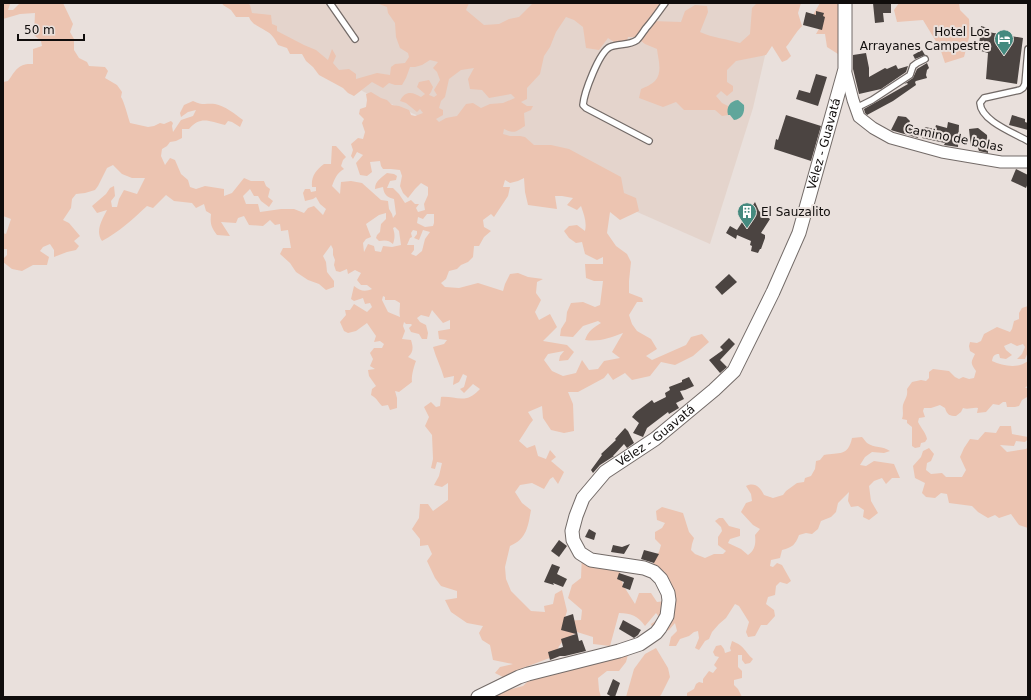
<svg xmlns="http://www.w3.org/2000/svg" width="1031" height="700" font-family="'DejaVu Sans',sans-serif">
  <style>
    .built { fill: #e4d4cc }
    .green { fill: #ecc4b1; fill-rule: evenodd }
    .water { fill: #60a69b }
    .building { fill: #4b4441 }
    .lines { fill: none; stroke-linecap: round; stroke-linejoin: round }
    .service-casing { stroke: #736b68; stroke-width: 8 }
    .minor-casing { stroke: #736b68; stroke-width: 13 }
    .tertiary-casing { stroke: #736b68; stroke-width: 15 }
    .service { stroke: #fff; stroke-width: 5.5 }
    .minor { stroke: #fff; stroke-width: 11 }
    .tertiary { stroke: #fff; stroke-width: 13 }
    .labels { text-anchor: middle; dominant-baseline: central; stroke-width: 4; stroke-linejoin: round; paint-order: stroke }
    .poi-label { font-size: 12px; fill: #100d0c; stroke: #e9e0dc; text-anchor: end }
    .street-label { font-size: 12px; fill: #100d0c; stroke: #e9e0dc }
  </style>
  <rect width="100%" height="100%" fill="#e9e0dc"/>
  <path class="built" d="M233,3H777L753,108L710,244L364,92Z"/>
  <g class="green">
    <path d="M20,3H63L73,24L70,32L74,39V50L79,58L87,62L89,66L105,67L108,71L105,78L117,85L122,92L121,97C124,101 128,117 130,123L148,127L154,126L160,123L164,124L171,121L173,123L172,126L173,132L181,120L193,116L196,110L188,112L181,117L180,113L184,105L193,101C203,106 206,103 215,104C225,106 235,114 243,120L240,127L232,122L228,121L225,125C210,122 201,115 189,129H182V138L176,141L170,142L167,146L162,149L161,156L165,165L170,158L175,160L181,174L188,180L190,187L196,189L205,186L224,189V196L232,193L244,178L251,181H264L266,186L270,189L268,197L273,201L269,207L261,201L258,196H254L250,189L243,196L246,204H258L260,212L281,209H294L304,213L308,208L314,206L323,215L326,209L320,204L316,197L313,199L305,201L303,193L305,189H310L311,192L316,191V187H312C311,176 316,170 324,164H331L332,146H336L346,157L343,160L341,166L344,169C337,173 335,178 332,186L340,194L341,182L351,181L362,183L381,200L388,201L389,209L392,214L393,218L396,214L394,199C387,197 384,195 383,187L375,189C375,181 381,178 387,173L394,174L397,176L396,180L390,181L387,188H393L399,194L405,203L411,200L415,204H419L416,208L418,212L425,210L424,204L428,195V187L421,183L415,189L408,198L403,193L400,186L402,176L400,170L391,169H383L381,166L380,161L370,162L372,172L367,176L360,175L356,163L363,155L357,152L353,159L351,156L353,150L351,144L358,138L363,139L365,132L362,123L364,119L359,114L360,109L366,107L367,100L366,94L371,92L381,98L387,100L392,105L399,106L409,110L411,115L415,116L423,113L420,109L417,112L406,103L400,101C405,90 413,92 421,97L425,94L417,87L419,82L429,80L433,87L431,92L429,95L434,97L437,95L434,90L440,80L437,72L433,68L438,62L430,60L422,65L415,67H410L406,78L402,85H395L389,83L383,88L372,82L354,96L348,93L343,88L319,75L313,67L306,61L302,54H290L287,48L278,45C275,39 272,34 266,31C259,26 252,25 249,17H236L231,10L223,5L222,3H247L250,5L252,13L262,14L271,15L272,24L277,26V31L304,45L316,50L328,60L332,49L336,56L333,63L339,70L349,69L356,74V79L377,73L390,75L391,67L395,64L405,63L409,57L408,53L400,48L396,37L395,23L388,13L387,7L379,4V3H469L466,10L484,25L499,24L509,19L519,17L532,4V3H661L651,21L681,22L685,11L695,5L707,6L708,12L700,32C713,38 727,39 740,43L750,34L752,8L757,3H801L798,13L802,26C795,33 792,40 786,47L791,56L787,60L782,62L772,46L766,55L736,61L727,70V82L733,86V91L727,96L721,91L716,96L722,103L730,107L729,115L722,116L715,110H684L676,102L663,107L639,98L641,89C646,87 652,84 655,81C663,72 658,59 657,49L645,44L636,37H628L626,44H617L608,38L599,50L586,48L583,27L574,20L566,17L556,32L550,47L544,56L540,74L527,88V99L521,102L527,106H533L531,110L524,113L525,126C515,132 515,134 504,129L503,134L510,136H520L525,137L534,145H551L569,149L621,177L624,193L636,198L639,211L620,220L610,212L607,233L616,246L627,254L631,262L629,281V293L642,298L643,302H637L629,315L632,324L637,331L651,339L657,349L646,356L652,360L686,345L691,337L702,334L709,342L693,356L675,365L661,362L650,376L632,380L625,373L613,380L608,373L604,378L578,392H568L573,404L574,431L564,433L551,430L543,418L542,406L528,412L533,420C528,426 524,434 519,441L527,448L535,445L538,456L546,459L550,450L556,457L551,461L564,472L558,484L553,477L550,479L544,489L532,483L520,485L515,492L522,503L531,510C528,526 527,539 510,546L505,567L506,579L511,591L531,611L545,612L544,606L553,604L555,594L562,590L567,611L564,621L581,620L582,610L568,598L572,585L581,578L582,554L618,565L623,585L635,604L639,593H651L657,602L666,601L664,579L665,572L655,567L652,560L659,552L661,545L655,539V532L662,528L665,523L657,520L656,511L662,507L683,513L689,532L694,538L692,544L691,550L695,554L705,558L714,554H723L726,551L718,545V537L722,531L721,527L715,521L719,518H723L729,526L740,529V536L730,539L728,543L741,549L748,555C755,550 756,544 755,535L760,529L753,525L741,512L746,503L752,501L751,494L746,486C755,482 760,487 764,495L773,498L783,495L786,491L797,483L804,482L805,478L811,476L815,469L816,461L820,460L824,455C839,452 848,457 852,438L862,437C864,439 865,441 867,443C874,448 883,446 890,451L884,453L872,452L865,457L860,465L866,466L874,461L894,464L900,478H892L886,484L882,478L874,481L869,486L871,501L878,513L869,520L863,517L864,510L858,506L851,507L848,501L849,492L838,503L836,512L831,517L821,521L818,529L812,534L806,533L799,535C795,545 793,547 782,550L780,558L771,560L770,566L773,567L777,563L782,565L791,581L787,584L780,582L776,586L775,595L768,597L766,604L774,610L775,616L767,625H761L755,636L748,637L746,632L749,622L739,606L735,604L726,618L719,624L712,632L709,639L705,641L699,650L695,648L699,638L698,631L694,632L689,636L680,639L676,646H669L671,637L677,631L675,623L669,630L655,635L651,624L660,618L656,613L645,626C638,616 631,613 619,613L610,646L593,644V637L577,632C564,640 560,641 555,656L515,671L505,678L495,673L500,667L513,664L493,660L490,645L482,640L479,633L483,626L467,623L451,612L445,600L457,598V591L441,586L435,578L427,561L432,554L428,545L420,546V539L412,529L419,518L420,504H428L433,511L448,500V483L442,487L434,485L439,476L442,463L437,462L435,469L431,468L433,459L432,435L425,426L429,417L424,407L431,402L436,407L440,406L441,397C450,396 458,400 467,398C472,397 477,392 480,389L473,384L464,393L460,389L464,387L467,376L463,374L459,382L453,385L454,376L444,378C441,367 436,358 433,347L444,344L447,340L439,339L438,331L450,329V320L443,323L432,310L429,317L421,315L417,318L420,322L426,325L428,333L427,339H422L419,334L411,332L409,328L412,325L411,324H406L404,322L403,326L405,331L402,339L411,340C413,346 414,352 408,357L416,361C414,366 411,377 412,382L399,392L395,391L397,398V408L390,410L388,405L382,406C377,401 378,399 371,395L372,389L376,386L369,376L368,370L375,369L370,366L373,359L370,353L374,348H382L384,344L380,341L374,342L376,336L367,323L356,331L348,333L344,331L340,322L346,315L345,310H350L354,304L367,312L372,307L370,303L365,304L363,298L354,301L351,299L354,286C360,291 365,292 372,289L367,285H361L357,280L361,273L355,270L348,274L347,269L340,272L336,271L334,265L335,260L333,255V249L331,245L323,256L326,262L327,272L334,281V287L326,290L319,284L308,280L296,272L290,263L280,254L283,248H291L288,230L281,231L280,224L275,225L270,220L263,226L249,225L244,216L238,218L236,223L221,222L230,236L217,235C211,227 210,224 211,214L206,211L204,204L196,208L192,203L174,201L166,195L153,208L147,206C133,219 119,232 102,241C95,231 102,220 107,210L97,213L92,206L106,194L110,188L114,186L115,196L111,201L112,207H117L119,199L124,190L137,194L145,178H132L122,174L113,165L107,168L98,186L95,190L85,193L76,194L72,199L71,208L63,220L69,223L80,236L74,241L79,246L76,250L67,252L54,257V250L50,244L43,247L40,251L49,257L47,265H33L22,271L12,269L3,262V259L7,255V249H3V233L6,234L11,219L3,216V82L8,81C16,70 18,63 33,64V49L42,46L41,41L34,35L35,13L20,14L3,19V4H10L8,10H13ZM474,68L468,79L470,89L482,90L489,98L511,94L515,98L503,103L490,104L481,108L473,103L466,104L457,116L446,118L439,122L436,119L443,115V110L439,108L441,101L445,97L449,79L461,70ZM524,178L525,192L528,205L557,209L555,196H562L573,198L567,205L577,210L581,206C584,215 587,222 585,231L577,225L569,226L564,231L569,238L576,243L582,242L585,254L597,260L603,257V264H585L586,278L594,281H603L600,305L595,307L583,302L571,303L567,312L566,321L561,329L560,336L573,337L583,326L598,321L601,323C593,328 588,331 585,340C600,342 609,338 623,333L612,352L620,358L604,361L598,369L589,370L582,360L576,373L563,376L552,371L544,360L548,354L564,351L560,356L559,361L568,360L574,352L567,345L543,341L557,327L550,314L539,320L535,312L541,300L536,293L537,282L543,279L528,277L518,273L510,274L505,284L503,291L478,283L459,288L445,287L441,283L446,279L449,271L457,269L461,265L468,262L473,257L474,246H479L484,237L491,231L484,227L483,220L491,214L494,217L508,196L510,187H503L505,180L510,183L518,181ZM386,213V219L381,224L380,232L377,235L376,238L379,241C385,240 389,240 393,244C395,238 395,234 393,228L395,227L399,231L401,245L392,247L383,246L381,252L375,251L374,246L368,244L364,252L363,243L366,239L371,237L366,224L379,215ZM427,214H434V223L433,226L425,227L417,223L418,217L423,219ZM413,230L417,231V234L414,238L419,240L423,230L430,232L425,239L422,251L416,256L411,254L414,250V245H407L410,238L412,237L411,233ZM383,296L385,297V300H395L400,303C400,308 399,312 400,317L388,312L382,300Z"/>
    <path d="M820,3H844L843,48L838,54L827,47L825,34H816L820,27L813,15Z"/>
    <path d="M899,3H959L960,10L969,19L970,34L964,57L945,63L940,48L923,20L897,22L894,10Z"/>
    <path d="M1028,306V352L1025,359H1017L1022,354L1025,347L1023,344L1017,346L1011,343L1004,346L1006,350L1012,355L1006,359L1000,358L999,354C994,354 993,356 992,361C1003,366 1018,369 1028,361V385L1025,388H1028V399L1027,397L1022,400L1019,406L1015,407H1007L1006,402H1003L999,405L993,404L986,412L977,413L978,408C973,407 968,410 963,408L961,412L956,416C950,416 947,415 945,408L940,405L931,408H924L923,411L925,417L919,418L918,422C921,428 926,433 927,439L925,442L921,443L920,447L915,448L912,446V427L907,423V420L902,419C904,414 902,409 903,405C905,398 908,397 907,389L912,382L921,380L926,381L929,378V372L933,369L949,371L955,377L959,379L963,377L969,379L974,378L976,371C970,363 971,362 975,354L970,351L969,346L970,342L977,343L981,341L984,334L997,327L1010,332L1012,329L1014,321L1019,319V313L1022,308Z"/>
    <path d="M1000,426H1011L1012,434L1028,437V439L1025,442L1016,441L1014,446L1000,445L1007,452L1026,449L1028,447V528L1019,525L1011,514L999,518L995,515L988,518L978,512L972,506L949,503L947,494L941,493L935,498L926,497L922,493L925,483L915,478L913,466L921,457L923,451L929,448L934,454L931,461L927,463L926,470L931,474L942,473L946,477H962L966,470L960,457L964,448L970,439L978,440L985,432L996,433Z"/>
    <path d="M732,641C745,646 744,651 753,659L750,663L745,664L742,660V655H738V667L742,671V678L734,680V685L738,689L742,697H696V696L687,697V693L694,689L696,684L699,682L703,683V679L709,671L713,673L717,668L714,665L719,657L715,656L713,652L716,646L721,645L724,649L725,653L731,651L730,648Z"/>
    <path d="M656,648L668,668L670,677L661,695L659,697H626L634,669L645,654Z"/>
    <path d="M629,651L626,662L619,671H607L598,678L599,690L601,697H482L523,686L534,675Z"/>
  </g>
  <path class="water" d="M738,100L744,105C745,113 742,119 734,120L730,115H728C726,107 730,101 738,100Z"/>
  <g class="building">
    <path d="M873,3H891V13H883L884,22L875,23Z"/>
    <path d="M816,11L824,13L823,16L825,17L822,30L803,25L806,12L816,15Z"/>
    <path d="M981,26L988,28V32L1023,38L1017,84L986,79L988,53L981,51L982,46H979Z"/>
    <path d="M922,50L925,55L915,59L913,55Z"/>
    <path d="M866,53L869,68V77L885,68L887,69L896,65L898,69L908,66L906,72L881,89L859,94L853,69V55Z"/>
    <path d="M927,63L929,68L927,70L926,75L927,78L916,81L915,82L916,85L893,101L867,115L865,113L864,109L908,84L907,83L904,84L913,78L917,69Z"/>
    <path d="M816,74L827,77L818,106L796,99L799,90L810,93Z"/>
    <path d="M786,115L821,126L811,161L774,149L776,139L778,140Z"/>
    <path d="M1012,115L1025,119V122L1028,123V130L1009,125Z"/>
    <path d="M898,116L906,117L910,121L907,127L919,132L918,138L894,131L891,130Z"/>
    <path d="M948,122L959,125L958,147L944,145L945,143L922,138L925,127L935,129L936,125L947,128Z"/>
    <path d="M978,128L987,135L988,153L979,151L978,148L971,147L969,129Z"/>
    <path d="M1016,169L1028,175V183L1026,188L1011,181Z"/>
    <path d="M755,202L759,211L770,219L761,233L765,235V238L761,249H760L758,253L751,251L752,246L750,245L751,241L737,235L736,239L726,233L730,226L737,230Z"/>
    <path d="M729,274L737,282L722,295L715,287Z"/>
    <path d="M729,338L735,344L720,360L727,367L720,373L709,360L723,350L720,347Z"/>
    <path d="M689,377L694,386L685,390L680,391L684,399L676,403L679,408L669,414L668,412L647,428L643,437L633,433L639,423L632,417L636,412L652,400L654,403L666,397L665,393L670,390L669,387L682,382V380Z"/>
    <path d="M625,428L628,431L634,443L627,448L624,444L613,456H614L600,465L593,473L591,470L602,455L601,454L616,440L615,439Z"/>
    <path d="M589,529L596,533L594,540L585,537Z"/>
    <path d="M559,540L567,546L559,557L551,551Z"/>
    <path d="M630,544L624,554L611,552L613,545L622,547Z"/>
    <path d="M644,550L659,554L654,563L641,559Z"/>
    <path d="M552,564L560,567L557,574L567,579L563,587L553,583L554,585L544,582Z"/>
    <path d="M619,573L634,578L630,590L622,587L624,582L617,579Z"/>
    <path d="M573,614L579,641L582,640L586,651L565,656H560L550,660L548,652L563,647L561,639L576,634L561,630L564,617Z"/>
    <path d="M623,620L641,630L638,635L634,638L619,629Z"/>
    <path d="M613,679L620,683L615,697H612L607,694Z"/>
  </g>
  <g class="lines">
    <defs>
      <g id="service">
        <path d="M330,3L355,39"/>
        <path d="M1028,49L1025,84L1023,88L1020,90L984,98L980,103C981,121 1014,133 1028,141"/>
        <path d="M856,108L872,100L910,75L913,66L917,63L925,59"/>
        <path d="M649,141L586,108L583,105C584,93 599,52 610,47C618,43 629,46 637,40C640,37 643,32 646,28C653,20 659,11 665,3"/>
      </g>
      <path id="minor" d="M845,69L853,100L859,117L873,128L891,138L942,152L1001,162H1028"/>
      <g id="tertiary">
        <path id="s1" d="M478,697L519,677L528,674L619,651L640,644L656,633L660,628L667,616L669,600L668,593L661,579L654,572L644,568L591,560L580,553L573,540L572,531L576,516L583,498L605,472L655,439L714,390L734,371L773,292L799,233L845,69V3"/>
      </g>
    </defs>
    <use href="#service" class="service-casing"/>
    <use href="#minor" class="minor-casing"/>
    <use href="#tertiary" class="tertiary-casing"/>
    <use href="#service" class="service"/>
    <use href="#minor" class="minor"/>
    <use href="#tertiary" class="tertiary"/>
  </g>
  <defs>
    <symbol id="hotel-pin" viewBox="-11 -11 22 30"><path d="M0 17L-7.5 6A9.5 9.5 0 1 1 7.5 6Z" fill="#458a7f" stroke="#e9e0dc"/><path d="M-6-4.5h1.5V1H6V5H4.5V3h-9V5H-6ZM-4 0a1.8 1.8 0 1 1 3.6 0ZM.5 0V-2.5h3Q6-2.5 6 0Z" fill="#fff"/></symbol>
    <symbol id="building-pin" viewBox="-11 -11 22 30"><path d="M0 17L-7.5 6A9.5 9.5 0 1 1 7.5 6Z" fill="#458a7f" stroke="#e9e0dc"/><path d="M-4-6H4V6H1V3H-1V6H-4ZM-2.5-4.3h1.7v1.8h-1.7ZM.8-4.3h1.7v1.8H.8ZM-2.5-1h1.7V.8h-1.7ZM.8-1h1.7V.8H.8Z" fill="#fff"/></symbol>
  </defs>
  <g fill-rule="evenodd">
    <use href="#hotel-pin" x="993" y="28" width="22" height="30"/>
    <use href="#building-pin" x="736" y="201" width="22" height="30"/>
  </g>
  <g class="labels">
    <g class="poi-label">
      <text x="990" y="32">Hotel Los<tspan x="990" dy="14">Arrayanes Campestre</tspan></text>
      <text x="761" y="212" text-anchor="start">El Sauzalito</text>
    </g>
    <g class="street-label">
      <text transform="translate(954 138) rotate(11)">Camino de bolas</text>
      <text stroke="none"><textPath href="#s1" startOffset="839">Vélez - Guavatá</textPath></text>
      <text stroke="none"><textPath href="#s1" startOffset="492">Vélez - Guavatá</textPath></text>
    </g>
  </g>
  <rect width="1031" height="700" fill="none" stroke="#100d0c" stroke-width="8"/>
  <path d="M18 34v6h66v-6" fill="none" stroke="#100d0c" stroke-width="2"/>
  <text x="24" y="34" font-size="12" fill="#100d0c" stroke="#e9e0dc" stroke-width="3" paint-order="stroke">50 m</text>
</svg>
